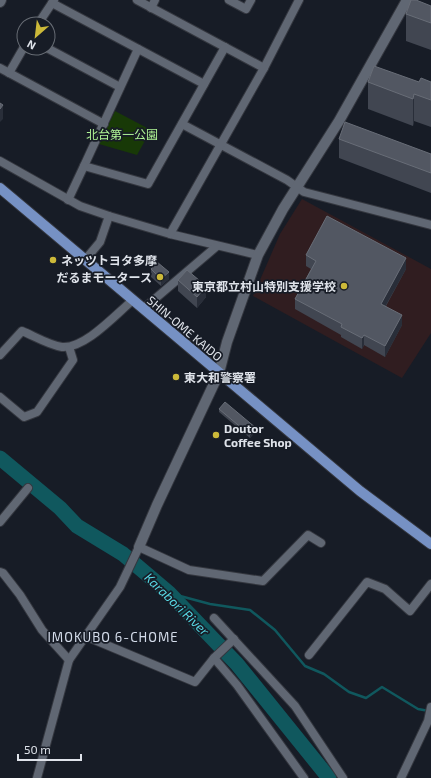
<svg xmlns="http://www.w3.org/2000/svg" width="431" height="778" font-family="'Exo 2','Noto Sans JP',sans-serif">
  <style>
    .education { fill: #301d20 }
    .green { fill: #183907 }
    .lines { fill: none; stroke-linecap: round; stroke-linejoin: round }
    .stream { stroke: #10585e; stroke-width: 2.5 }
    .river { stroke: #10585e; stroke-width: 15 }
    .minor-casing { stroke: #34373f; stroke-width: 10 }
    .tertiary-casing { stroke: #34373f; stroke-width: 12 }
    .primary-casing { stroke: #34373f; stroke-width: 12 }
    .minor { stroke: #606773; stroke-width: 8 }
    .tertiary { stroke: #606773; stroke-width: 10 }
    .primary { stroke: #7691c4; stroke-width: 10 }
    .wall { fill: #414651 }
    .shaded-wall { fill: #292e39 }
    .building { fill: #525762; stroke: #686d77 }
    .poi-dot { fill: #ccb939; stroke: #171c26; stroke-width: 1.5 }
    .labels { text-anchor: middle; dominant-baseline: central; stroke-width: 3.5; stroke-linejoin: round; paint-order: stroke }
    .park-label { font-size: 12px; fill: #aff395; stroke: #171c26 }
    .poi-label { font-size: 12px; font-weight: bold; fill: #dfe3ea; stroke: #171c26; text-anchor: start }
    .street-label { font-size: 12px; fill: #dfe3ea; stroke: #171c26 }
    .water-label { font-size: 13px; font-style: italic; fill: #58d9e5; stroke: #171c26 }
    .neighbourhood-label { font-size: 13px; letter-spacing: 1px; fill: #d5ddeb; stroke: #171c26 }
  </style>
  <rect width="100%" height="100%" fill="#171c26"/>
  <path class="education" d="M302,199L431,269V333L402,378L253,296L280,234Z"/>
  <path class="green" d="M115,111L151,130L137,155L99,144Z"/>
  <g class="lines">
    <path class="stream" d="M169,593L210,604L250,610L275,630L305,666L324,674L349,692L366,698L382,687L418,709L429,711"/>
    <path class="river" d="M0,458L60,508L77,526L123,554L169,593L237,664L329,778"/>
    <defs>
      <g id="minor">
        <path d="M137,0L264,68"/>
        <path d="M229,0L246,9L251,0"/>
        <path d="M52,3L204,84"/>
        <path d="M151,8L155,0"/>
        <path d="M38,24L54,0"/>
        <path d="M47,48L120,87"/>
        <path d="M138,49L84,166L148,184L225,47"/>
        <path d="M0,68L104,124"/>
        <path d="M9,73L24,47"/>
        <path d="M182,124L287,180L304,192L431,225"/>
        <path d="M0,161L80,206L109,216L170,234L258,255"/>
        <path d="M68,200L84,166"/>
        <path d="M170,234L264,68L299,0"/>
        <path d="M85,260L100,242L109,216"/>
        <path d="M143,309L217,246"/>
        <path d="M0,355L22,331C34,336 49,345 62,347C85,349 116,314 133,300"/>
        <path d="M0,397L24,417L37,412L73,360L69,347"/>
        <path d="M0,522L28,488"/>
        <path d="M0,572L3,573L20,595L42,630L69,660"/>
        <path d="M214,618L295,706L343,778"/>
        <path d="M85,636L195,682L214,658L234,639"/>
        <path d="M309,655L367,582L385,589L410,611L431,584"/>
        <path d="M214,658L237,685L304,778"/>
        <path d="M37,778L69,660L120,587L139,547L189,570L263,581L308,535L321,543"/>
        <path d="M401,778L428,721L431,707"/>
      </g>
      <g id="tertiary">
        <path d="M0,2L1,0"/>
        <path d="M139,547L157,505L219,373L227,342L258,255L283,209L339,121L407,0"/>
      </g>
      <path id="primary" d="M0,188L360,491L431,544"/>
    </defs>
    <use href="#minor" class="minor-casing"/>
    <use href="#tertiary" class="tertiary-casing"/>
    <use href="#primary" class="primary-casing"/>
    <use href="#minor" class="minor"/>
    <use href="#tertiary" class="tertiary"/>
    <use href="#primary" class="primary"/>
  </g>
  <g class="wall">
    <path d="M431,6V50L406,41V14Z"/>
    <path d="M368,82H431V127L414,121L413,126L368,109Z"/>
    <path d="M339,139L431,154V193L339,158Z"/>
    <path d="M306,255L406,269L386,306L402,325L385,357L364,345L362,349L341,337V335L295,309V299L311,269L306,266Z"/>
    <path d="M151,269L169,279L161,286L151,277Z"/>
    <path d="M178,280L206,297L197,308L178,291Z"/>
    <path d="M219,409L256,431L250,438L219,412Z"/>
  </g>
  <g class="shaded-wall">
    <path d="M414,94V121L413,126V99Z"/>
    <path d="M3,105V119L0,122V109Z"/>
    <path d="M406,258V269L381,314V304Z"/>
    <path d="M169,272V279L161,286V279Z"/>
    <path d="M206,286V297L197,308V297Z"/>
    <path d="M402,315V325L385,357V346Z"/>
    <path d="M364,335V345L362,349V338Z"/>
    <path d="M256,428V431L250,438V435Z"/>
  </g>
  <g class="building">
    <path d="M411,0H416L431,6V23L406,14Z"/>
    <path d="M374,66L419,82L421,78L431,82V100L414,94L413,99L368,82Z"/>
    <path d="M0,103L3,105L0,109Z"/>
    <path d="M345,122L431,154V173L339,139Z"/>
    <path d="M327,216L406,258L381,304L402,315L385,346L364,335L362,338L341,327L342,324L295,299L316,261L306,255Z"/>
    <path d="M157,262L169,272L161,279L151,269Z"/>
    <path d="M187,270L206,286L197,297L178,280Z"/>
    <path d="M225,402L256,428L250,435L219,409Z"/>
  </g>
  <g class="poi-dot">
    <circle cx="53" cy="260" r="4"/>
    <circle cx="160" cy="277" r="4"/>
    <circle cx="344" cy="286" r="4"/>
    <circle cx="176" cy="377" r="4"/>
    <circle cx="216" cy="435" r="4"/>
  </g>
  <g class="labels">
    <g class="park-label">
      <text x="122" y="134">北台第一公園</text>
    </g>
    <g class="poi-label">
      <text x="61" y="260">ネッツトヨタ多摩</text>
      <text x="152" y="277" text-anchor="end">だるまモータース</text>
      <text x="336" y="286" text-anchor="end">東京都立村山特別支援学校</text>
      <text x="184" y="377">東大和警察署</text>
      <text x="224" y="428">Doutor<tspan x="224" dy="14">Coffee Shop</tspan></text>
    </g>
    <g class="street-label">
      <text transform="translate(185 328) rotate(40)">SHIN-OME KAIDO</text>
    </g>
    <g class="water-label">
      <text transform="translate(177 604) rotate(44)">Karabori River</text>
    </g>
    <g class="neighbourhood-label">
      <text x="113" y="637">IMOKUBO 6-CHOME</text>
    </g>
  </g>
  <g transform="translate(36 36) rotate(208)"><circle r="19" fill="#171c26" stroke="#676c74"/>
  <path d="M0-3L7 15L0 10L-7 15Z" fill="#ccb939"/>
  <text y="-6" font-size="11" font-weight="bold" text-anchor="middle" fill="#dfe3ea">N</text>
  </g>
  <path d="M18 754v6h63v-6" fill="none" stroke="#dfe3ea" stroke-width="2"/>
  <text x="24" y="754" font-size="12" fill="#dfe3ea" stroke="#171c26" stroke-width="3" paint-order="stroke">50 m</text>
</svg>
